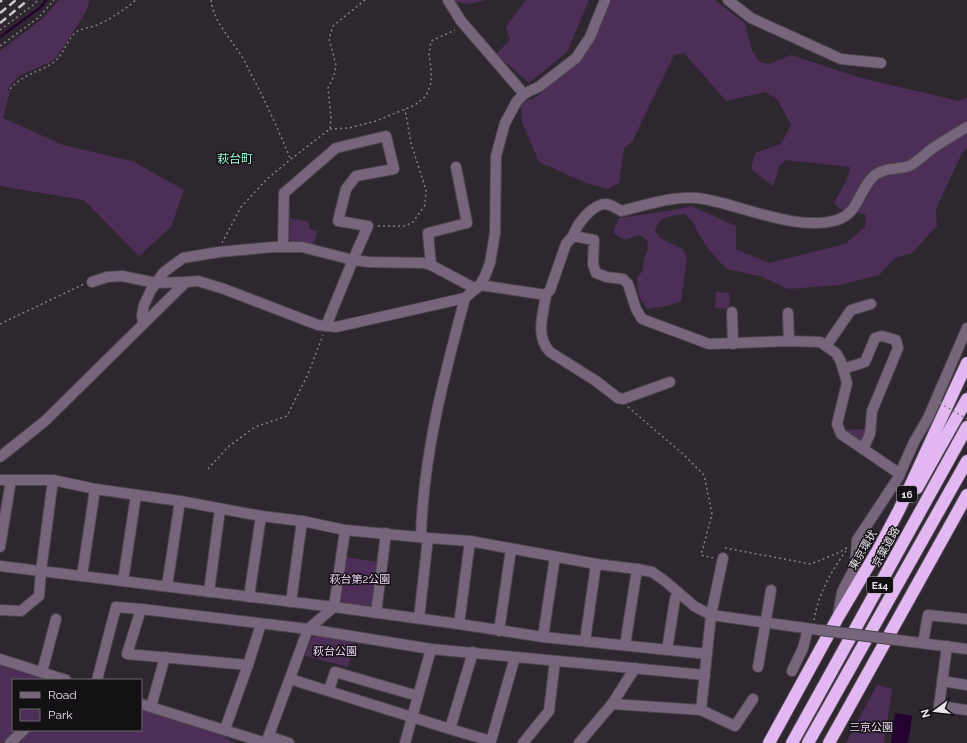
<svg xmlns="http://www.w3.org/2000/svg" width="967" height="743" font-family="Raleway,'Noto Sans JP',sans-serif">
  <style>
    .green { fill: #4c2e56 }
    .water { fill: #24012e }
    .lines { fill: none; stroke-linecap: round; stroke-linejoin: round }
    .stream { stroke: #24012e; stroke-width: 2.5 }
    .minor-casing { stroke: #4c454e; stroke-width: 12 }
    .highway-casing { stroke: #4c454e; stroke-width: 14 }
    .path { stroke: #857f87; stroke-width: 1.5; stroke-dasharray: 2 3; stroke-linecap: butt }
    .minor { stroke: #77657c; stroke-width: 10 }
    .highway { stroke: #e3b7f1; stroke-width: 12 }
    .rail { stroke: #cec9d0; stroke-width: 2.5; stroke-dasharray: 8 4; stroke-linecap: butt }
    .minor-bridge-casing { stroke: #4c454e; stroke-width: 12; stroke-linecap: butt }
    .path-bridge { stroke: #857f87; stroke-width: 1.5; stroke-dasharray: 2 3; stroke-linecap: butt }
    .minor-bridge { stroke: #77657c; stroke-width: 10 }
    .labels { text-anchor: middle; dominant-baseline: central; stroke-width: 3; stroke-linejoin: round; paint-order: stroke }
    .shield { fill: #141115; stroke: #a9a5ab; stroke-width: 1 }
    .shield-label { font-size: 10px; font-weight: bold; fill: #e9e4eb }
    .street-label { font-size: 11px; fill: #e9e4eb; stroke: #141115 }
    .park-label { font-size: 11px; fill: #efd8f7; stroke: #141115 }
    .neighbourhood-label { font-size: 12px; fill: #9cf7d4; stroke: #141115 }
  </style>
  <rect width="100%" height="100%" fill="#2e2730"/>
  <g class="green">
    <path d="M59,0H90L86,12L57,57L50,62L19,76L7,89L10,91L3,118L63,145L132,161L184,190L171,227L139,256L84,200L5,187L0,185V51L42,19Z"/>
    <path d="M455,0H485L470,4L456,2Z"/>
    <path d="M526,0H589L567,52L529,83L496,54L510,40L506,27Z"/>
    <path d="M609,0H715L745,23L752,51L760,62L769,64L791,55L858,77L958,101L967,97V149L962,153L936,209L937,226L912,253L895,258L879,275L840,285L788,289L760,276L727,269L717,259L707,247L699,234L692,221L685,214C670,217 659,215 655,231L660,238L683,249L687,258L681,301L667,306L647,309L639,296L637,278L643,270L644,258L648,249L647,240L639,235L624,240L613,233L619,218L668,211L691,206L736,226V249L769,263L845,244L865,227L866,215L840,209L834,203L847,179L850,167L786,160L780,165L773,186L751,169L755,153L781,144L791,125L777,99L765,92L726,101L684,53L674,55L632,142L624,148L619,183L608,189L586,183L539,162L522,122L521,104L537,96L569,70L609,5Z"/>
    <path d="M290,218L309,222V229L317,231L314,244L292,241L289,239Z"/>
    <path d="M716,292L730,293L729,309L715,308Z"/>
    <path d="M866,429L865,437L861,444L842,430Z"/>
    <path d="M343,557L380,562L375,607L343,603L340,596Z"/>
    <path d="M317,636L354,641L348,667L305,656L312,637Z"/>
    <path d="M0,664L51,680H13V730H141V709L221,734L234,743H0Z"/>
    <path d="M877,685L892,689L884,743H846Z"/>
  </g>
  <path class="water" d="M895,713L912,716L908,743H891Z"/>
  <g class="lines">
    <path class="stream" d="M0,37L41,7L46,0"/>
    <defs>
      <g id="minor">
        <path d="M448,0L461,21L524,94"/>
        <path d="M728,0L751,18L841,59L881,63"/>
        <path d="M573,236C577,224 592,204 606,204C612,205 616,208 621,211C647,205 677,194 704,199C744,206 797,232 837,220C859,213 858,191 873,177C882,167 897,170 909,166C916,163 923,156 929,151C941,142 954,135 967,127"/>
        <path d="M283,247L284,193L336,148L386,136L394,169L356,176L346,189L338,221L368,226L353,260L326,326"/>
        <path d="M431,265L428,233L467,223L456,167"/>
        <path d="M92,282L107,277L122,276L156,283L186,282"/>
        <path d="M480,285L546,295L550,290L566,244L573,236L594,240L593,264L596,273L607,277L623,279L628,284L636,309L642,319L709,344L789,341L820,342L836,353L841,362L847,383L837,424L841,434L900,474"/>
        <path d="M546,295C543,315 535,336 550,352L596,381L618,398L623,399L670,382"/>
        <path d="M732,312L733,344"/>
        <path d="M788,313L789,341"/>
        <path d="M143,323L142,315L144,305L151,290L164,272L183,258L219,252L274,247H302L353,260L369,262L423,263L431,265L476,289"/>
        <path d="M826,346L851,310L871,304"/>
        <path d="M843,369L865,362L875,338L882,336L896,340L898,348L872,411L870,434L863,449"/>
        <path d="M0,457L45,421L186,282L198,281L224,289L318,325L336,327L465,298L480,285L485,276L490,263L495,233L496,156L505,123L517,101L524,94L540,86L576,58L590,37L605,0"/>
        <path d="M0,480H53L95,489L180,501L261,516L302,521L345,530L428,538L470,541L596,564L637,569L652,572L665,581L694,606L711,615L812,629"/>
        <path d="M421,537C423,456 444,376 465,298"/>
        <path d="M0,547L11,480"/>
        <path d="M0,566L334,607L459,624L543,637L707,654"/>
        <path d="M82,576L95,489"/>
        <path d="M123,581L136,495"/>
        <path d="M167,586L180,501"/>
        <path d="M209,592L220,509"/>
        <path d="M249,597L261,516"/>
        <path d="M291,602L302,521"/>
        <path d="M141,609L127,654L248,665"/>
        <path d="M0,610L21,611L39,596L41,571L53,480"/>
        <path d="M376,613L386,533"/>
        <path d="M838,615L842,592L855,567L857,540L898,478L914,442L928,418L967,328"/>
        <path d="M419,618L428,538"/>
        <path d="M459,624L470,541"/>
        <path d="M499,631L511,549"/>
        <path d="M543,637L555,557"/>
        <path d="M897,640L967,649"/>
        <path d="M585,641L596,564"/>
        <path d="M923,643L928,615L967,619"/>
        <path d="M625,645L637,569"/>
        <path d="M947,646L939,706L967,710"/>
        <path d="M667,650L675,599L678,592"/>
        <path d="M0,659L66,680"/>
        <path d="M758,667L771,590"/>
        <path d="M792,671L803,648L808,629"/>
        <path d="M42,672L56,619"/>
        <path d="M290,679L450,729L491,741L515,657"/>
        <path d="M97,680L116,607L141,609L308,629L431,649L705,675"/>
        <path d="M942,681L967,685"/>
        <path d="M329,690L335,672L418,696"/>
        <path d="M141,704L266,743"/>
        <path d="M612,704L701,710L735,726L753,699"/>
        <path d="M151,707L165,657"/>
        <path d="M701,710L711,615L723,558"/>
        <path d="M225,729L248,665L261,624"/>
        <path d="M450,729L473,652"/>
        <path d="M10,743L24,730"/>
        <path d="M289,743L274,738L266,743L308,629L334,607L345,530"/>
        <path d="M405,743L431,649"/>
        <path d="M523,743L549,711L555,661"/>
        <path d="M579,743L612,704L635,668"/>
      </g>
      <g id="highway">
        <path d="M917,488L967,399"/>
        <path d="M769,743L837,619L879,548L899,510L967,363"/>
        <path d="M792,743L967,427"/>
        <path d="M808,743L967,461"/>
        <path d="M829,743L967,495"/>
      </g>
    </defs>
    <use href="#minor" class="minor-casing"/>
    <use href="#highway" class="highway-casing"/>
    <g class="path">
      <path d="M211,0C213,19 226,33 236,48C242,55 246,64 250,72C265,100 278,129 290,158"/>
      <path d="M0,30L33,5L38,0"/>
      <path d="M0,46L38,18L54,0"/>
      <path d="M10,89C24,73 39,73 54,62C64,54 66,42 74,34C79,28 90,28 97,25C111,19 124,10 136,0"/>
      <path d="M330,129L349,128L376,121L415,105L426,96L431,83V68L429,55L431,41L455,30"/>
      <path d="M378,226H405L413,222L425,205L426,190L411,143L405,109"/>
      <path d="M222,243L241,207L267,179L291,159L330,129L331,118L328,88L334,76L336,65L329,39L333,26L365,0"/>
      <path d="M0,324L84,284"/>
      <path d="M628,407L683,454L704,475L712,514L701,555L713,558"/>
      <path d="M208,469L228,447L255,427L287,416L308,374L323,335"/>
      <path d="M725,548L811,564L840,552L848,547"/>
      <path d="M814,620C818,595 831,571 846,551"/>
    </g>
    <use href="#minor" class="minor"/>
    <use href="#highway" class="highway"/>
    <g class="rail">
      <path d="M0,2L2,0"/>
      <path d="M0,13L16,0"/>
      <path d="M0,23L28,0"/>
    </g>
    <defs>
      <path id="minor-bridge" d="M812,629L897,640"/>
    </defs>
    <use href="#minor-bridge" class="minor-bridge-casing"/>
    <path class="path-bridge" d="M940,403L967,419"/>
    <use href="#minor-bridge" class="minor-bridge"/>
  </g>
  <g class="labels">
    <g class="shield">
      <rect x="897" y="486" width="20" height="16" rx="3"/>
      <rect x="867" y="577" width="26" height="16" rx="3"/>
    </g>
    <g class="shield-label">
      <text x="907" y="494">16</text>
      <text x="880" y="585">E14</text>
    </g>
    <g class="street-label">
      <text transform="translate(886 547) rotate(-61)">京葉道路</text>
      <text transform="translate(863 550) rotate(-60)">東京環状</text>
    </g>
    <g class="park-label">
      <text x="360" y="579">萩台第2公園</text>
      <text x="335" y="651">萩台公園</text>
      <text x="871" y="727">三京公園</text>
    </g>
    <g class="neighbourhood-label">
      <text x="235" y="159">萩台町</text>
    </g>
  </g>
  <rect x="12" y="679" width="130" height="52" fill="#141115" stroke="#69656b"/>
  <rect x="20" y="692" width="20" height="6" fill="#77657c" stroke="#69656b"/>
  <text x="48" y="699" font-size="12" fill="#e9e4eb">Road</text>
  <rect x="20" y="709" width="20" height="12" fill="#4c2e56" stroke="#69656b"/>
  <text x="48" y="719" font-size="12" fill="#e9e4eb">Park</text>
  <g transform="translate(935 711) rotate(255)" stroke="#141115" stroke-width="3" paint-order="stroke">
  <path d="M0-3L7 15L0 10L-7 15Z" fill="#e9e4eb"/>
  <text y="-6" font-size="11" font-weight="bold" text-anchor="middle" fill="#e9e4eb">N</text>
  </g>
</svg>
